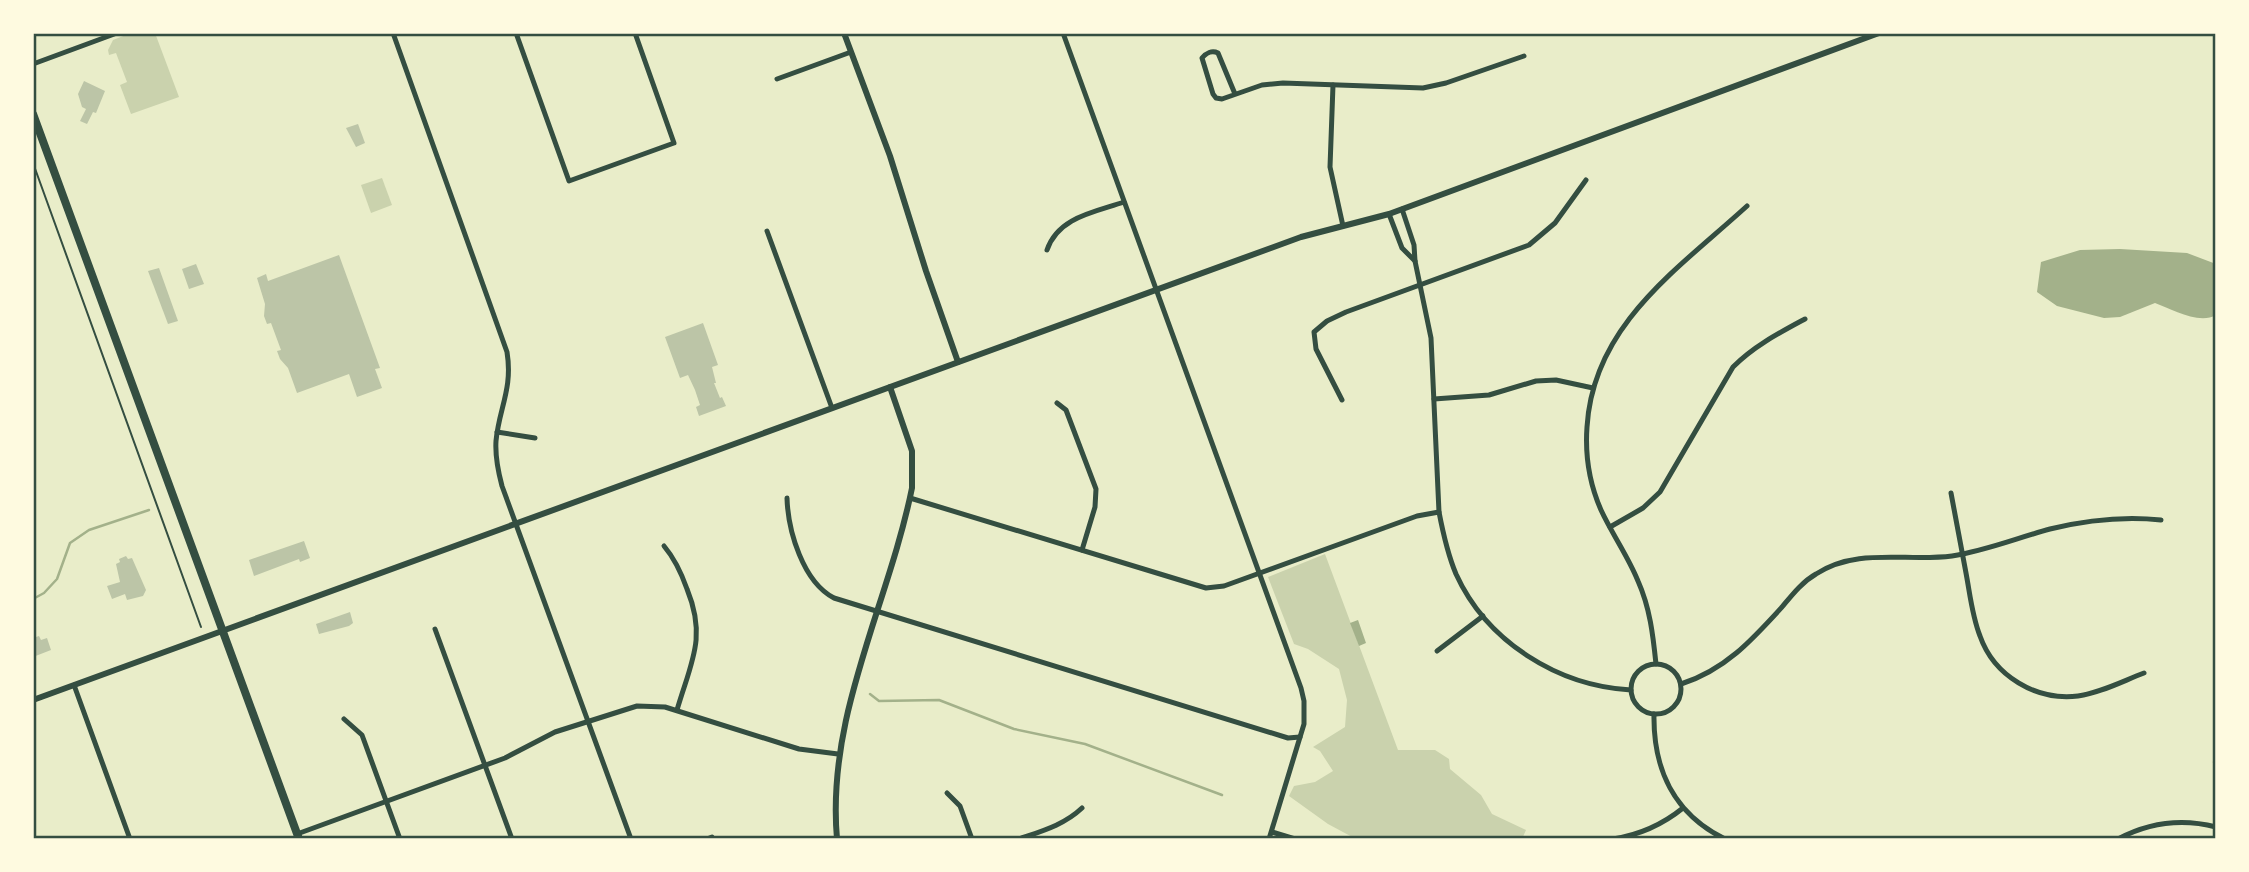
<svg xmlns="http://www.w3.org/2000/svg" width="2249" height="872" font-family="Inter,sans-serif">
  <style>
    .green { fill: #cad2ad }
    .water { fill: #a3b18a }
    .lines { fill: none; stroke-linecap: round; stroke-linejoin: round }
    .stream { stroke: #a3b18a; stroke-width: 2.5 }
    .building { fill: #bcc5a7 }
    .path { stroke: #344e41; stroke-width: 2 }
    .minor { stroke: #344e41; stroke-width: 5 }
    .tertiary { stroke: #344e41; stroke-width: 6 }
    .primary { stroke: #344e41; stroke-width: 8 }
    .neatline { fill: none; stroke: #344e41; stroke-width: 2.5 }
  </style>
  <rect width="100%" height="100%" fill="#e9edc9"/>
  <g class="green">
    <path d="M131,33H155L179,97L131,114L120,85L127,82L116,53L109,55L108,50L113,40Z"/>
    <path d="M382,178L392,205L371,213L361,185Z"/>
    <path d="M1325,554L1398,750H1435L1449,759L1450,769L1481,795L1492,814L1526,830L1522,839H1356L1328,824L1289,796L1294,786L1315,782L1333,771L1320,751L1313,747L1345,727L1347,700L1339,669L1308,649L1294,644L1268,577Z"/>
  </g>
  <g class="water">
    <path d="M2120,249L2187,253L2216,264V315C2199,325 2171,309 2155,303L2120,317L2104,318L2057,306L2037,292L2041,262L2080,250Z"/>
    <path d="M1358,620L1366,643L1359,646L1350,623Z"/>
  </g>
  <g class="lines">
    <g class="stream">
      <path d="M33,599L44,593L57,579L70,543L89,530L149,510"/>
      <path d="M870,694L879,701L939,700L1014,729L1085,744L1222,795"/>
      <path d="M2214,762L2216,755"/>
    </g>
  </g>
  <g class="building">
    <path d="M84,81L105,91L96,113L93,112L87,124L80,121L86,109L82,107L78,94Z"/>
    <path d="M358,124L365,143L356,147L346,128Z"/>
    <path d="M339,255L380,368L375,369L382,388L357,397L349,374L297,393L288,368L280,359L277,351L281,350L271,323L267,324L264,316L265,304L257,278L266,274L268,281Z"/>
    <path d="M196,264L204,284L189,289L182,269Z"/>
    <path d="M159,268L178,321L168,324L148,271Z"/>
    <path d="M703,323L718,365L712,367L716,383H714L720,398L722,397L726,406L699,416L696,407L700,405L695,390L688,375L680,378L665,337Z"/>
    <path d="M304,541L310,558L300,562L299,559L254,576L249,560Z"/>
    <path d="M126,556L128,559L132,558L146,590L143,596L127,600L125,594L112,599L107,586L120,582L116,564L120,562L119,559Z"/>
    <path d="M350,612L353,623L349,626L319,634L316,624Z"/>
    <path d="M39,636L41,640L47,638L51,650L33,657V638Z"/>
  </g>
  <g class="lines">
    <path class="path" d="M33,163L201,627"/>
    <g class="minor">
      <path d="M393,33L507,352C513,389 499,408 496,441C495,457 498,471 502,486L631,839"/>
      <path d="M516,33L569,181L674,143L635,33"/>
      <path d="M1063,33L1301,688L1304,701V724L1269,839"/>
      <path d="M33,64L117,33"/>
      <path d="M777,79L851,52"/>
      <path d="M1333,85L1330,167L1343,226"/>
      <path d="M1235,94L1218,53C1212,50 1206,53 1202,58L1213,94L1216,98L1222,99L1262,85L1283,83L1423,88L1446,83L1524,56"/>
      <path d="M1402,209L1414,245L1415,261L1431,338L1439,512C1443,533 1448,555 1456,574C1487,642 1558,686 1631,690"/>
      <path d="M1389,214L1402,248L1415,261"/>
      <path d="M767,231L832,408"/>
      <path d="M1047,250C1058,217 1095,212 1124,202"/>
      <path d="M1434,399L1489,395L1536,381L1556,380L1593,388"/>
      <path d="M1342,400L1316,349L1314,332L1327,321L1346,312L1529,245L1555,223L1586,180"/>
      <path d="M1057,403L1066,410L1096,489L1095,507L1082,550"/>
      <path d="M497,432L535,438"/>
      <path d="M1951,493C1956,520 1961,546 1966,573C1970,594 1972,616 1980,636C1994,676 2036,701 2078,696C2100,693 2123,681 2144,673"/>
      <path d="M787,498C788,531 803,582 834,598L1288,738L1300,737"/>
      <path d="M910,498L1206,588L1224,586L1417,516L1439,512"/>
      <path d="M1610,527L1643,508L1660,492L1733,367C1754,346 1779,333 1805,319"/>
      <path d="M664,546C675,559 681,572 687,589C707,638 691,662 677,710"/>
      <path d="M435,629L512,839"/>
      <path d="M1437,651L1483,616"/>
      <circle cx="1656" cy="689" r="25"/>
      <path d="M1656,664C1653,635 1650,608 1638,581C1628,556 1612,534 1601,510C1590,485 1585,455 1587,427C1593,325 1678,269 1747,206"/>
      <path d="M1681,684C1725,670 1752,640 1782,607C1792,595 1802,582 1816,574C1857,547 1906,562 1952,556C1985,551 2017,538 2050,529C2087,520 2123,516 2161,520"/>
      <path d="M74,685L130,839"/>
      <path d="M1654,714C1653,769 1674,814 1725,839"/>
      <path d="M344,719L362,735L400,839"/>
      <path d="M947,793L960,806L972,839"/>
      <path d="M1272,832L1295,839"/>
      <path d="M297,834L505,758L555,732L637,706L665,707L799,749L838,754"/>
      <path d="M707,839L712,837"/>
      <path d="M1019,839C1042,831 1064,825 1082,808"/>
      <path d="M1613,839C1639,835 1662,825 1683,808"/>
      <path d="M2118,839C2150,822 2181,818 2216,827"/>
    </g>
    <g class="tertiary">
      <path d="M844,33L890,156L926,271L958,362"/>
      <path d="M33,700L1301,237L1389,214L1879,33"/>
      <path d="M837,839C826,715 888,606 912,488V451L890,387"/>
    </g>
    <path class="primary" d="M33,114L299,839"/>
  </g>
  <rect width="2249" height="872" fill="none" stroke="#fefae0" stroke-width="70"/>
  <rect x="35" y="35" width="2179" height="802" class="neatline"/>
</svg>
